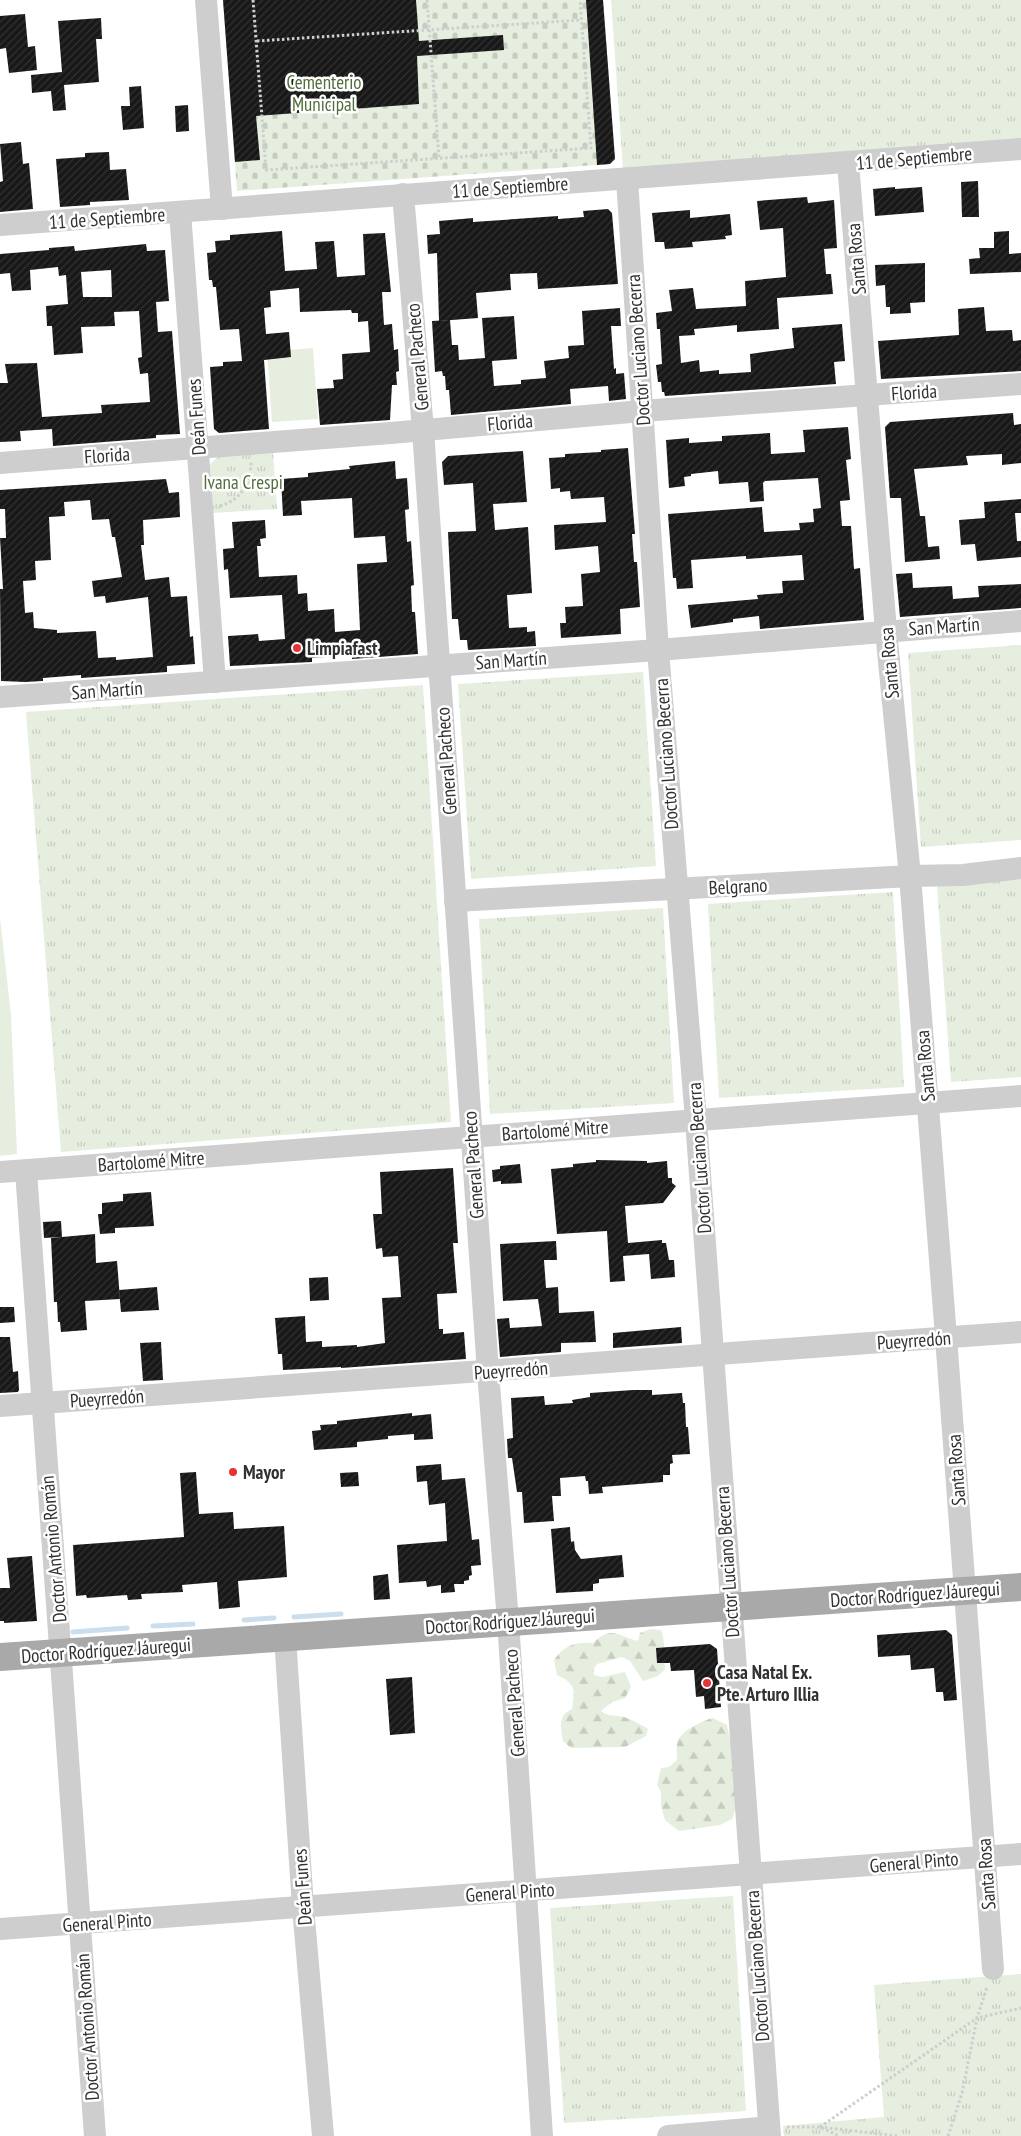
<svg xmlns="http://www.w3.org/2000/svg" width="1021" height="2136" font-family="'PT Sans Narrow',sans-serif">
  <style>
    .grass { fill: url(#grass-tufts) }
    .forest { fill: url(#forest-firs) }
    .cemetery { fill: url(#cemetery-stones) }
    .pitch { fill: #e6eedf }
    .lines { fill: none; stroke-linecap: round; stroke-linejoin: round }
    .stream { stroke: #cbdeed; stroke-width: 5 }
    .building { fill: url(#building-hatch); fill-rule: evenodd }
    .path { stroke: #cecece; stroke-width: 3; stroke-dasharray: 2.5 2.5; stroke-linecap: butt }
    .minor { stroke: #cecece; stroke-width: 22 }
    .major { stroke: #a9a9a9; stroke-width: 28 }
    .poi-dot { fill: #e73336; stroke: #fff; stroke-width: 2 }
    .labels { text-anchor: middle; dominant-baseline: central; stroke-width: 5; stroke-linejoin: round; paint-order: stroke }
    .park-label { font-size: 19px; fill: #516e3d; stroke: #fff }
    .street-label { font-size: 19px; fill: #313131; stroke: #fff }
    .poi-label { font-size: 19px; font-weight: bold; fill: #313131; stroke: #fff; text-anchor: start }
  </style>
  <defs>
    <pattern id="grass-tufts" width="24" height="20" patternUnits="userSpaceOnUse" patternTransform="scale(1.25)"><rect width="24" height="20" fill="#e6eedf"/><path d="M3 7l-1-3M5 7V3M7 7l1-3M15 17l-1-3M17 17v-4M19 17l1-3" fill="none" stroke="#c6cdc0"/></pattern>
    <pattern id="forest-firs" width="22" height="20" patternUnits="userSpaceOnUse" patternTransform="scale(1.25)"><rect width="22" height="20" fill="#e6eedf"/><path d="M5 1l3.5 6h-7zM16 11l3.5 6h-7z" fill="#c6cdc0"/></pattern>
    <pattern id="cemetery-stones" width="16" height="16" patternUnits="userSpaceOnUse" patternTransform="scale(1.25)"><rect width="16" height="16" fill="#e6eedf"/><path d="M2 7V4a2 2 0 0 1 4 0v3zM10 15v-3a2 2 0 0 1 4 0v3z" fill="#c6cdc0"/></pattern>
    <pattern id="building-hatch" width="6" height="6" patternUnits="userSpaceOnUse" patternTransform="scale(1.25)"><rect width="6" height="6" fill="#181818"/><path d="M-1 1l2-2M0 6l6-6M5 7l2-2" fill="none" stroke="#313131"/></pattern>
  </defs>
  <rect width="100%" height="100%" fill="#fff"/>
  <g class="grass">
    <path d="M611,0H1021V141L623,170Z"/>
    <path d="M273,451L277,509L213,513L210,464L219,456Z"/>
    <path d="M1021,645V840L921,847L908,653Z"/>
    <path d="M643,672L656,866L471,879L458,684Z"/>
    <path d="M423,685L451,1122L61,1152L26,712Z"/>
    <path d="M1021,879V1077L951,1082L937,886Z"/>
    <path d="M893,892L904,1087L719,1098L708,904Z"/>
    <path d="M663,908L674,1103L490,1114L479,919Z"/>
    <path d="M733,1896L746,2111L564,2123L550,1908Z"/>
    <path d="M1021,1974V2136H784L783,2126L884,2117L874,1985Z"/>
  </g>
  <g class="forest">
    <path d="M651,1629L661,1630C666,1642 663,1656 665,1669L658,1676L643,1681L630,1661L622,1657L597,1664L594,1668V1675L602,1677L625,1672L631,1687L625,1698L612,1702L601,1711C610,1718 614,1714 624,1717C629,1718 644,1726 648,1729L646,1736L625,1747L571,1748L563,1741C561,1727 557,1716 572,1709C575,1691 576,1683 557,1675L554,1660C565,1645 575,1642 593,1643C612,1625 617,1636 638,1641L640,1633Z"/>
    <path d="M713,1718L727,1725L736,1767L738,1803L732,1819L720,1825L679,1831L665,1820L661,1806V1792L657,1785L661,1768L669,1767L677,1760C677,1755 676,1745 678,1740C684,1729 702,1721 713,1718Z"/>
  </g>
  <path class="cemetery" d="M223,0H603L615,159L610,164L237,191Z"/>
  <g class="pitch">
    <path d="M313,348L318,419L272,422L267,352Z"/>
    <path d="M0,918L11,1015L17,1154L0,1156Z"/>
  </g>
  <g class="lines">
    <g class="stream">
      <path d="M294,1617L341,1614"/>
      <path d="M244,1620L274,1618"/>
      <path d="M153,1626L193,1624"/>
      <path d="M73,1632L127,1628"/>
    </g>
  </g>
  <g class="building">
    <path d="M223,0H416L419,41L503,35L504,50L417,56L419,104L256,116L260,160L235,162Z"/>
    <path d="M586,0H603L615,159L610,164L597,165Z"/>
    <path d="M25,14L28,47L35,46L37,70L9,73L6,48L0,49V16Z"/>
    <path d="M101,18L102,39H96L99,82L64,85L66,110L53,111L51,91L32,93L31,75L62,72L58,21Z"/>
    <path d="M141,86L144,128L123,130L121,106H130L129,87Z"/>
    <path d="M188,105L189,131L176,132L175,106Z"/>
    <path d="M21,142L23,164L29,163L33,209L0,212V182L3,181L0,144Z"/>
    <path d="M109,152L110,170L126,169L129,200L90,202V205L60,207L56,159L85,157V153Z"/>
    <path d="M978,181L979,217H962L961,182Z"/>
    <path d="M895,187V189L922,187L924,212L875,216L873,189Z"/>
    <path d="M807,197L808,203L834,200L837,248L824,249L826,274H831L833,294L777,298L779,329L737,332V325L694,329L695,335L679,336L681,363L699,360L700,372L719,370V374L751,372L750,354L794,348L792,328L842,324L845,361L834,362L836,384L665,396L664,392H662L661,382H658L656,365L662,364L660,329H657L656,313L672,311L669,290L693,288L696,309L746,306L745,281L786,277L783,228L760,230L757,201Z"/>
    <path d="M608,209L612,213L618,284L538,289L537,273L510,274L511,290L476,293L478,318L439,321L437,253L428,254L427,235L440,234L439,221L473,218V222L558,216V219L584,217L583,211Z"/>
    <path d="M690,210V218L730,214L732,235L725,236L726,239L692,242L693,247L665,249L664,242H655L652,213Z"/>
    <path d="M282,231L285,271L317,269L315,242L334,241L337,277L365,275L363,234L385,233L391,292H382L384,325L392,324L394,350L398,349L399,371L396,372L397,385H392L390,420L320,425L317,389L334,388L333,380L343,379L342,354L370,352L368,321L358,322V313H352L351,310L300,312L299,288L270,291L271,307L264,308L266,334L289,332L291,357L264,360L269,429L219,433L214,429L210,367L223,366V362L242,361L239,329L220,330L216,287H213L212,280H209L207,253L216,252L215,241L230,240V235Z"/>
    <path d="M1009,231V254L1021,253V272L970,274L969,259L980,258L979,248H994V232Z"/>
    <path d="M146,244L147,251L165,250L169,301L156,302L158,332L172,331L180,434L156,435V438L53,446L52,429L20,431L21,441L0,442V383H8L5,364L37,363L42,417L102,413L101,405L150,402L148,373L140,374L138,358L142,357L139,311L114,312L115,326L81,327L83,353L54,355L52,326H47L46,306L68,304L66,275L59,276L58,267L30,270L31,290L12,291L10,273L0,274V254L49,250V248L74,246L75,251ZM111,270L112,297H83L81,272Z"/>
    <path d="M925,263V302L910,303L911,313L890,314V307H886L885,285L876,286L875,265Z"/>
    <path d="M984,307L986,331L1012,330L1013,341L1021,340V371L881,379L878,341L959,335L958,309Z"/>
    <path d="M620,308L621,326H611L614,369L616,368V374L624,373L626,399L609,401L608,386L570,389L571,404L451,415L449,390H446L445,376H443L442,371L435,372L432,321L450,320L452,345H458L459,360L485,358L482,318L514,316L517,359L492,361L494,386L521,384V380L546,378L544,361L569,358L568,346L584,345L582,311Z"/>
    <path d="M1013,413L1014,425L1021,424V463L1002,465V454L966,456L968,465L914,469L920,516H925L928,547L939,546L940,559L905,562L901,498H890L885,427L890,422Z"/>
    <path d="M848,427L851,459L846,460L850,500L840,501L842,526H851L854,569L860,568L864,620L760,629L759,616L733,619V622L691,628L688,605L758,599L757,595L783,593L782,581L804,580L802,555L746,559V556L691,560L693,588L677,589L676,578H673L668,514L762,507L764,532L800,530L799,523L814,522L813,509L821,508L818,478L765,481L763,483L764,501L750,502L748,482L719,484L718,471L691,474V476L684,477L685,486L669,488L666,440L689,438V443L722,441V436L770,433L771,454L805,452L803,430Z"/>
    <path d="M628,448L635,534H632L634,562H637L640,607L620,609L621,634L561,638L560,623H566L565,607L583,606L581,574L600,572L598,546L555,550L554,525L606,522L604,497L571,499L570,491L560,492V488L551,489L549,458L565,457V454L601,452V450Z"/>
    <path d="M523,451L527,502L493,504L495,530L528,527L532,593L507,595L509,628L527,627V632L535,631L536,646L468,650L467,640H460L458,619H452L448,532L476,531L473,483L444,485L442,462L448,456Z"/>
    <path d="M395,461L396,479L407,478L409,509L405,510L407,542L411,541L414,585L411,586L412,612H415L418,654L352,659V655L312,658V662L230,666L228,636L258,634L259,641L285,639L282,595L230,598L228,569L224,570L223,549L234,548L232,522L265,520L266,538L260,539L261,546H257L259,577L297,575L298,594L307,593L308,611L334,609L335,632L360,630L357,564L387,562L385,536L354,538L352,498L301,501L302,515L283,516L281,479L308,477V473L350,469L349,466Z"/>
    <path d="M166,479L169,493L179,492L180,517L143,520L144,545H141L145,580L169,577L171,597L187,596L190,637L193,636L195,664L167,666V672L81,678V675L43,678V681L25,682L1,681L0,589H3L0,538H6L5,509H0V490ZM90,500L92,520L109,519L112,537H115L122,577L92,581L94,597L105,596L106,603L148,597L153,657L116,660V657L98,658L96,631L57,633V630L34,628L33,612L25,613L23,581L36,580L35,561L51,560L49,517L65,516L64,502Z"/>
    <path d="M1021,499V513H1015L1017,541H1021V557L977,561L975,544L961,545L959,520L985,518L984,502Z"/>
    <path d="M912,573L913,588L952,586L953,599L979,597L978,586L1021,584V608L900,617L896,574Z"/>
    <path d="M596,1160L647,1161V1163L667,1161L668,1178H672V1183L676,1186L663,1203L625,1206L628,1243L662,1240V1243H666L669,1260H674L675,1277L651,1279L649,1254L623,1256L625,1281L610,1282L607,1231L557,1234L551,1169L573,1167V1164L596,1162Z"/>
    <path d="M520,1164L522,1183L501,1184V1181L493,1182L492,1170L500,1169V1166Z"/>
    <path d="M453,1168L458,1243H453L457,1293L437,1294L439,1329H443V1334L464,1332L466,1359L341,1368V1367L283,1370L282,1354H278L275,1318L305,1316L306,1342L322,1341V1347L357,1345V1347L385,1343L382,1298L401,1297L398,1256L383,1257L382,1248L376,1249L373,1214H382L380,1172Z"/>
    <path d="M151,1192L154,1226L115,1228V1233L100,1234L98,1214H102V1203L123,1201V1194Z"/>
    <path d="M61,1221L62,1237L95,1234L96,1263L117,1261L120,1299L85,1301L87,1330L61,1332L60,1322H58L57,1302H54L51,1238L61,1237L44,1238L43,1222Z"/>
    <path d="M556,1241L557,1260H544L546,1288L558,1287L559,1313L594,1311L596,1342L561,1343V1352L500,1357L497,1319L509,1318L510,1328L542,1326L538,1299L503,1301L500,1244Z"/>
    <path d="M328,1277L329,1300L310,1301L309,1278Z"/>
    <path d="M157,1287L159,1310L121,1312L119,1290Z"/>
    <path d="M0,1307H14L15,1322L0,1323Z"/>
    <path d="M681,1327L682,1343L613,1348V1333Z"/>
    <path d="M0,1337H10L13,1372L18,1371L19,1390L18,1392L0,1393Z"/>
    <path d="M161,1342L163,1380L143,1381L140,1343Z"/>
    <path d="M633,1390H652V1395L682,1393L683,1403H685L686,1427H688L690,1454L672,1455L673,1463L670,1464V1475H663V1482L602,1487L603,1493L589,1494L588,1481H586L585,1476L560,1478L561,1496H552L554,1521L524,1523L522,1492H517L512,1458H508L507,1439L513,1438L511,1398L544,1396L545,1405L573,1403L572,1400L590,1397V1393Z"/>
    <path d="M412,1413V1416L431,1414L433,1439L414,1440V1434L388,1436V1439L357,1442V1447L314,1450L312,1431L321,1430L320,1425L337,1424V1421Z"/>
    <path d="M441,1464L442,1480L465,1478L472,1540L479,1539L481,1565L471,1566L472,1575L469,1576V1580L464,1581V1584H454L455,1592L441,1593V1585L427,1587L426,1581L399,1583L397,1545L447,1541L445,1503L429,1505L427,1481L417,1482L416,1466Z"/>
    <path d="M196,1472L199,1514L233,1512L234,1529L284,1526L287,1577L238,1581L240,1607L219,1609L217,1582L182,1585L183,1592L141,1594L142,1599L128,1600L127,1595L87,1598L86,1595L76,1596L73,1545L184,1537L180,1473Z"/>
    <path d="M358,1472L359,1486L341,1487L340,1473Z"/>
    <path d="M570,1527L571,1542L574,1541L575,1550L581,1559L622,1555L624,1577L599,1579V1583L593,1584V1591L556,1593L551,1529Z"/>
    <path d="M32,1556L37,1621L4,1623V1621H0V1588H10L7,1558Z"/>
    <path d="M388,1574L390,1599L374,1600L373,1576Z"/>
    <path d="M946,1630L952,1635L957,1700L944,1701L943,1692H936L934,1668L911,1670L910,1655L878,1657L877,1635Z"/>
    <path d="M710,1644L717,1649L721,1707L705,1709L704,1696L696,1697L694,1670L671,1671L670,1663H657L656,1648Z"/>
    <path d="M412,1677L415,1733L390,1735L386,1679Z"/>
  </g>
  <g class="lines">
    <g class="path">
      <path d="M253,0L266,170L591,148L580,0"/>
      <path d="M427,0L439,157"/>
      <path d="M257,41L581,20"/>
      <path d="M220,506C241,500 251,483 251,462"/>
      <path d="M787,2127H820L839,2136"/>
      <path d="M820,2127L977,2018L987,1987"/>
      <path d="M820,2127L897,2136"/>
      <path d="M948,2136L962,2093L977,2018L1021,2008"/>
    </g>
    <g class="minor">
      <path d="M206,0L222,209"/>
      <path d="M848,163L886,631L910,876L946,1337L993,1969"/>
      <path d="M627,179L658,650L696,1120L770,2136"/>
      <path d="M403,194L423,430L488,1372L508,1621L542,2136"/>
      <path d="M180,212L215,682"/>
      <path d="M0,225L1021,149"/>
      <path d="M0,463L391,433L642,411L1021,384"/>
      <path d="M0,697L658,650L1021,621"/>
      <path d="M455,901L910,876L963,875L1021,868"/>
      <path d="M26,1171L95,2136"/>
      <path d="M0,1172L1021,1096"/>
      <path d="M0,1406L1021,1332"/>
      <path d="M285,1637L303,1907L323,2136"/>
      <path d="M0,1929L1021,1854"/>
      <path d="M668,2136L769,2127"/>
    </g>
    <path class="major" d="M0,1657L1021,1587"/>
  </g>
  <g class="poi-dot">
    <circle cx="297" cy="648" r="5"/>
    <circle cx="233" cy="1472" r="5"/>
    <circle cx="707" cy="1683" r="5"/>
  </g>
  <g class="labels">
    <g class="park-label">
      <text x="324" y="82">Cementerio<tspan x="324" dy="22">Municipal</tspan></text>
      <text x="243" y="482">Ivana Crespi</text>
    </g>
    <g class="street-label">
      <text transform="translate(914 158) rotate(-5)">11 de Septiembre</text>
      <text transform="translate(510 187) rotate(-4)">11 de Septiembre</text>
      <text transform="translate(107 218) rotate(-4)">11 de Septiembre</text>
      <text transform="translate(856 259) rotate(-95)">Santa Rosa</text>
      <text transform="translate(638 350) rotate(-94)">Doctor Luciano Becerra</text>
      <text transform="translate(417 357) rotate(-95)">General Pacheco</text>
      <text transform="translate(914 392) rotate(-4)">Florida</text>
      <text transform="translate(196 417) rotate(-94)">Deán Funes</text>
      <text transform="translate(510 422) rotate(-5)">Florida</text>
      <text transform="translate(107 455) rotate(-4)">Florida</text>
      <text transform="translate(944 626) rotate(-4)">San Martín</text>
      <text transform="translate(511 660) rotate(-4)">San Martín</text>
      <text transform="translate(889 663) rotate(-95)">Santa Rosa</text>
      <text transform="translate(107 690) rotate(-4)">San Martín</text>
      <text transform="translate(666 754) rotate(-94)">Doctor Luciano Becerra</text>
      <text transform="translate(446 761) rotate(-94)">General Pacheco</text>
      <text transform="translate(738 886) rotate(-3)">Belgrano</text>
      <text transform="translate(925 1066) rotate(-95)">Santa Rosa</text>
      <text transform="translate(555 1130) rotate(-4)">Bartolomé Mitre</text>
      <text transform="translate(699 1158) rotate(-94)">Doctor Luciano Becerra</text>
      <text transform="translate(151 1161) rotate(-4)">Bartolomé Mitre</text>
      <text transform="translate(473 1165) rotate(-94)">General Pacheco</text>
      <text transform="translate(914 1340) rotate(-4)">Pueyrredón</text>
      <text transform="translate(511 1370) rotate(-4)">Pueyrredón</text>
      <text transform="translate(107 1398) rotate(-4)">Pueyrredón</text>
      <text transform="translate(956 1470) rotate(-94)">Santa Rosa</text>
      <text transform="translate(53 1549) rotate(-95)">Doctor Antonio Román</text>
      <text transform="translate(727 1562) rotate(-94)">Doctor Luciano Becerra</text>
      <text transform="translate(915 1594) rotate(-4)">Doctor Rodríguez Jáuregui</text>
      <text transform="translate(510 1621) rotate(-4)">Doctor Rodríguez Jáuregui</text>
      <text transform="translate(106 1650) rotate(-4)">Doctor Rodríguez Jáuregui</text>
      <text transform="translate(514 1703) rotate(-94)">General Pacheco</text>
      <text transform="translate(914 1862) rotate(-5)">General Pinto</text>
      <text transform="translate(986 1874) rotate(-94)">Santa Rosa</text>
      <text transform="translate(302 1887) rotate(-94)">Deán Funes</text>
      <text transform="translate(510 1892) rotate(-4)">General Pinto</text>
      <text transform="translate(107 1922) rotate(-4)">General Pinto</text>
      <text transform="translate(757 1966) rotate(-94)">Doctor Luciano Becerra</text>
      <text transform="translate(87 2027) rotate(-94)">Doctor Antonio Román</text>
    </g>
    <g class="poi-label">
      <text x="307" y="648">Limpiafast</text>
      <text x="243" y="1472">Mayor</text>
      <text x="717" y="1672">Casa Natal Ex.<tspan x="717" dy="22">Pte. Arturo Illia</tspan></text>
    </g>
  </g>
</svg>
